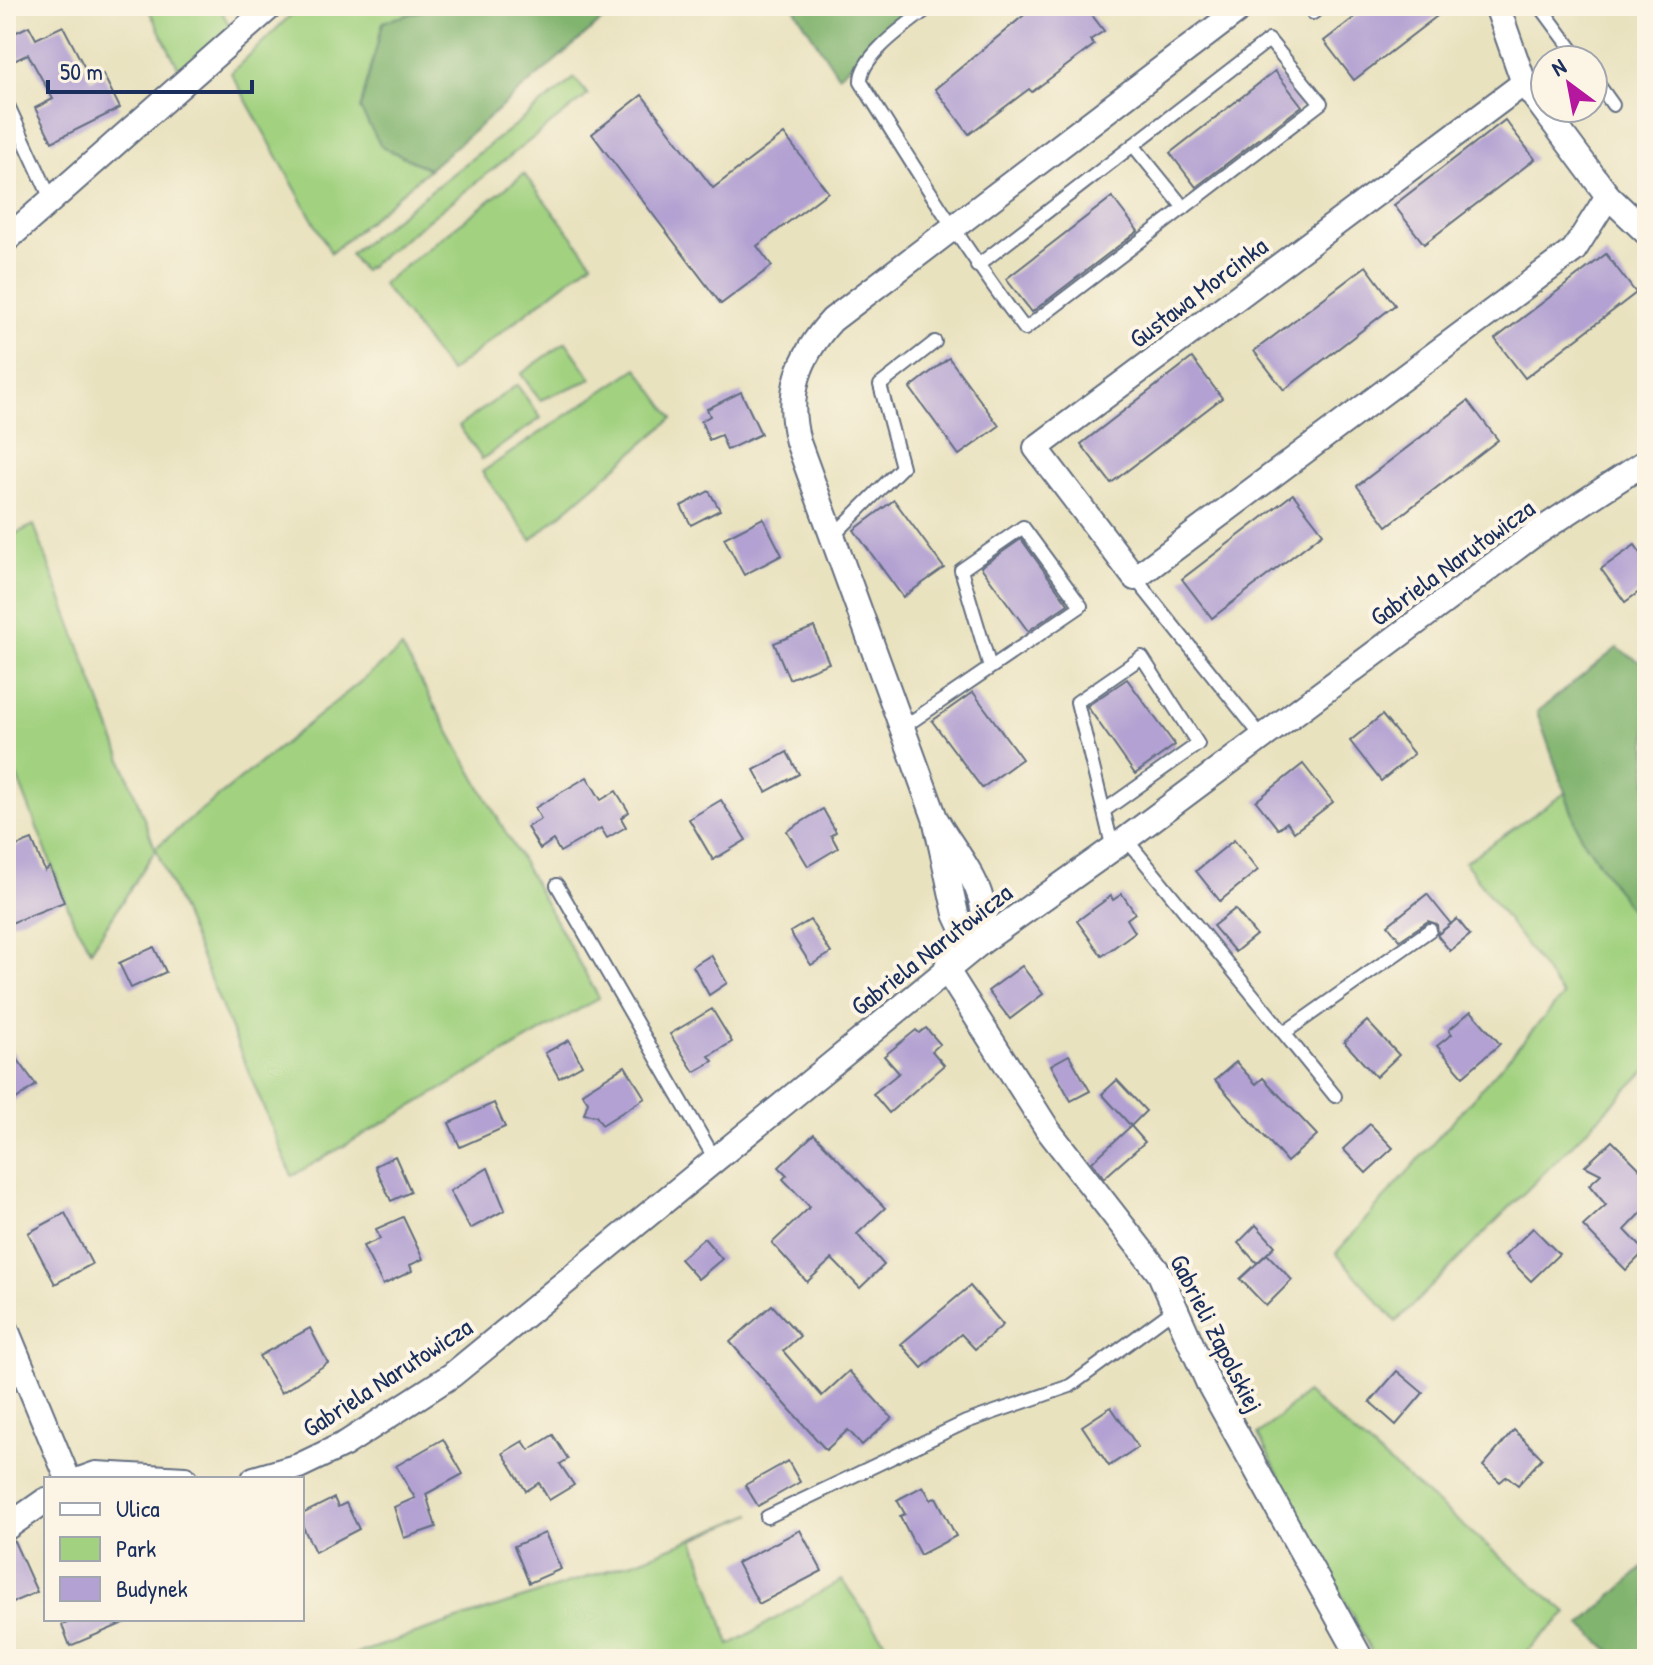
<svg xmlns="http://www.w3.org/2000/svg" width="1653" height="1665" font-family="'Patrick Hand',sans-serif">
  <style>
    .green { fill: #a2d280; stroke: #5e806f; stroke-width: 2 }
    .forest { fill: #81b46e; stroke: #4e7266; stroke-width: 2 }
    .building { fill: #b2a1d2 }
    .lines { fill: none; stroke-linecap: round; stroke-linejoin: round }
    .service-casing { stroke: #636e80; stroke-width: 16 }
    .minor-casing { stroke: #636e80; stroke-width: 28 }
    .service { stroke: #fff; stroke-width: 12 }
    .minor { stroke: #fff; stroke-width: 24 }
    .labels { text-anchor: middle; dominant-baseline: central; stroke-width: 8; stroke-linejoin: round; paint-order: stroke }
    .street-label { font-size: 26px; fill: #1b2f5e; stroke: #fcf5e5 }
  </style>
  <rect width="100%" height="100%" fill="#fcf5e5"/>
  <filter id="ink" filterUnits="userSpaceOnUse"><feTurbulence type="fractalNoise" baseFrequency=".0125" numOctaves="2"/><feDisplacementMap in="SourceGraphic" scale="16" xChannelSelector="R" yChannelSelector="G"/><feConvolveMatrix kernelMatrix="1 2 1 2 8 2 1 2 1" color-interpolation-filters="sRGB"/></filter>
  <filter id="wash" filterUnits="userSpaceOnUse"><feTurbulence type="fractalNoise" baseFrequency=".006" numOctaves="4" result="noise"/><feDisplacementMap in="SourceGraphic" scale="32" xChannelSelector="R" yChannelSelector="G"/><feGaussianBlur stdDeviation="1.8" result="paint"/><feColorMatrix in="noise" values="0 0 0 0 0 0 0 0 0 0 0 0 0 0 0 0 0 1.4 0 .05"/><feComposite in="paint" operator="in"/></filter>
  <g filter="url(#wash)">
    <rect width="100%" height="100%" fill="#e9e2bf"/>
    <g class="green">
      <path d="M147,6H219L230,27L182,75Z"/>
      <path d="M300,6H437L383,22L381,146L429,169L331,253L231,73Z"/>
      <path d="M575,78L588,95L363,271L350,254Z"/>
      <path d="M524,174L592,262L450,372L382,284Z"/>
      <path d="M566,342L592,379L540,400L521,374Z"/>
      <path d="M637,368L673,418L531,540L482,472Z"/>
      <path d="M517,385L541,418L482,459L459,426Z"/>
      <path d="M34,525L155,848L402,648L599,998L292,1176L156,849L91,950L74,922L6,748V538Z"/>
      <path d="M1565,793L1580,835L1636,918L1647,925V1069L1396,1322L1336,1253L1563,996L1465,862Z"/>
      <path d="M1306,1393L1567,1613L1518,1659H1375L1258,1435Z"/>
      <path d="M753,1514L694,1539L730,1645L842,1580L897,1659H340L642,1559Z"/>
    </g>
    <g class="forest">
      <path d="M437,6H619L429,169L381,146L360,109L383,22Z"/>
      <path d="M793,6H923L838,75Z"/>
      <path d="M1617,648L1647,666V925L1636,918L1580,835L1537,712Z"/>
      <path d="M1647,1564V1659L1618,1658L1581,1625Z"/>
    </g>
    <g id="blocks">
      <g class="building">
        <path d="M1035,6H1085L1104,31L1090,40L1094,45L1032,92L1029,89L969,134L935,89Z"/>
        <path d="M1369,6H1450L1354,80L1324,41Z"/>
        <path d="M29,26L36,39L63,26L91,80L103,74L120,108L52,142L35,108L53,99L28,54L6,65V37Z"/>
        <path d="M1275,71L1302,106L1196,187L1170,153Z"/>
        <path d="M642,95L713,188L784,134L828,192L757,246L772,266L721,304L592,134Z"/>
        <path d="M1505,120L1535,159L1424,244L1394,205Z"/>
        <path d="M1112,197L1138,231L1032,312L1006,279Z"/>
        <path d="M1606,254L1636,293L1525,378L1495,339Z"/>
        <path d="M1366,266L1395,305L1284,390L1254,351Z"/>
        <path d="M949,358L999,426L959,455L910,388Z"/>
        <path d="M1192,358L1222,398L1111,483L1081,444Z"/>
        <path d="M741,392L761,434L727,450L721,435L709,440L701,421L710,416L707,409Z"/>
        <path d="M1468,401L1498,440L1387,526L1357,486Z"/>
        <path d="M709,491L720,510L691,525L681,506Z"/>
        <path d="M1293,494L1323,533L1212,618L1182,579Z"/>
        <path d="M894,500L944,568L903,597L854,530Z"/>
        <path d="M763,518L782,555L744,575L724,538Z"/>
        <path d="M1021,539L1068,604L1028,631L981,567Z"/>
        <path d="M1635,545L1647,562V586L1625,602L1601,569Z"/>
        <path d="M814,627L829,663L789,679L774,643Z"/>
        <path d="M1127,679L1175,745L1135,774L1087,706Z"/>
        <path d="M973,692L1022,759L982,788L932,721Z"/>
        <path d="M1382,715L1414,754L1381,781L1350,741Z"/>
        <path d="M787,752L799,774L766,792L754,770Z"/>
        <path d="M1303,764L1333,802L1294,832L1287,822L1278,829L1256,801Z"/>
        <path d="M587,777L601,800L616,791L629,812L621,818L626,827L607,838L601,828L560,852L553,840L540,849L527,827L541,819L535,808Z"/>
        <path d="M721,800L746,840L713,860L689,819Z"/>
        <path d="M823,809L836,832L831,835L838,848L808,866L787,831Z"/>
        <path d="M32,840L45,871L50,867L64,902L6,925V850Z"/>
        <path d="M1234,840L1258,870L1220,901L1196,871Z"/>
        <path d="M1122,894L1135,913L1127,919L1135,932L1102,956L1077,921L1111,896L1113,900Z"/>
        <path d="M1427,894L1451,924L1438,934L1437,924L1428,921L1400,940L1388,925Z"/>
        <path d="M1235,909L1256,935L1235,952L1213,926Z"/>
        <path d="M1457,919L1470,935L1450,951L1437,935Z"/>
        <path d="M810,920L831,953L811,965L790,932Z"/>
        <path d="M154,947L166,972L131,988L119,963Z"/>
        <path d="M711,955L727,983L709,995L693,966Z"/>
        <path d="M1022,966L1043,994L1010,1019L988,991Z"/>
        <path d="M712,1009L732,1042L709,1056L713,1061L694,1072L670,1034Z"/>
        <path d="M1471,1011L1500,1044L1463,1076L1437,1046L1452,1034L1449,1030Z"/>
        <path d="M1367,1021L1399,1055L1376,1077L1344,1042Z"/>
        <path d="M926,1028L940,1044L932,1051L944,1065L889,1113L873,1094L899,1073L884,1056L916,1030L919,1033Z"/>
        <path d="M569,1040L582,1065L559,1078L545,1053Z"/>
        <path d="M6,1043L36,1085L6,1106Z"/>
        <path d="M1069,1055L1090,1091L1071,1101L1051,1065Z"/>
        <path d="M1236,1062L1256,1084L1263,1078L1317,1135L1287,1162L1215,1080Z"/>
        <path d="M625,1066L645,1098L602,1125L596,1116L584,1114L588,1102L582,1093Z"/>
        <path d="M1117,1080L1146,1111L1131,1126L1102,1094Z"/>
        <path d="M494,1103L505,1127L460,1147L449,1123Z"/>
        <path d="M1370,1124L1393,1148L1366,1173L1343,1149Z"/>
        <path d="M1131,1126L1145,1142L1104,1178L1092,1162Z"/>
        <path d="M814,1134L885,1208L857,1234L884,1265L860,1288L832,1259L807,1282L772,1243L810,1207L783,1179L787,1175L779,1167Z"/>
        <path d="M1612,1141L1647,1176V1207L1625,1230L1645,1251L1626,1270L1583,1226L1606,1205L1589,1185L1601,1174L1585,1166Z"/>
        <path d="M395,1156L411,1192L391,1201L375,1166Z"/>
        <path d="M488,1168L505,1210L470,1229L450,1191Z"/>
        <path d="M65,1213L92,1264L55,1284L28,1233Z"/>
        <path d="M403,1217L423,1259L410,1265L412,1271L383,1285L363,1246L380,1239L376,1229Z"/>
        <path d="M1256,1225L1275,1246L1257,1263L1238,1243Z"/>
        <path d="M1533,1228L1559,1254L1531,1281L1505,1255Z"/>
        <path d="M704,1238L722,1259L698,1279L680,1259Z"/>
        <path d="M1267,1254L1292,1280L1266,1306L1240,1279Z"/>
        <path d="M970,1286L1003,1325L975,1349L961,1334L922,1368L901,1344Z"/>
        <path d="M772,1305L800,1336L783,1351L822,1396L849,1371L892,1418L862,1445L848,1430L826,1450L730,1342Z"/>
        <path d="M310,1328L328,1363L281,1393L259,1356Z"/>
        <path d="M1397,1371L1423,1393L1396,1425L1370,1402Z"/>
        <path d="M1111,1407L1138,1447L1109,1466L1082,1426Z"/>
        <path d="M1514,1430L1542,1458L1518,1485L1507,1476L1500,1482L1483,1466Z"/>
        <path d="M553,1435L568,1459L560,1464L574,1485L549,1500L539,1483L526,1491L503,1453L523,1441L529,1450Z"/>
        <path d="M443,1439L463,1474L426,1494L436,1527L404,1538L394,1507L415,1498L396,1466Z"/>
        <path d="M788,1461L800,1482L758,1506L745,1485Z"/>
        <path d="M923,1486L931,1500L936,1497L956,1536L920,1555L900,1516L905,1514L897,1500Z"/>
        <path d="M334,1498L338,1507L346,1503L359,1529L315,1552L302,1525V1514Z"/>
        <path d="M800,1530L822,1571L759,1604L737,1563Z"/>
        <path d="M545,1533L561,1569L529,1583L514,1546Z"/>
        <path d="M14,1541L37,1592L6,1605V1543Z"/>
        <path d="M76,1619H133L70,1646L62,1625Z"/>
      </g>
    </g>
  </g>
  <g filter="url(#ink)">
    <use href="#blocks" fill-opacity="0" stroke="#636e80" stroke-width="2"/>
    <g class="lines">
      <defs>
        <g id="service">
          <path d="M931,6C912,21 859,56 861,82C914,167 965,250 1025,329L1321,103L1269,40L977,266"/>
          <path d="M1543,10L1580,60"/>
          <path d="M1313,13L1322,6"/>
          <path d="M1593,77L1613,105"/>
          <path d="M6,101L51,199"/>
          <path d="M1133,145L1184,208"/>
          <path d="M832,537L902,467L880,385L935,342"/>
          <path d="M1135,578L1263,738"/>
          <path d="M902,728L1081,606L1023,527L961,570L990,667"/>
          <path d="M1105,810L1198,744L1142,657L1077,702L1113,849"/>
          <path d="M1126,839L1335,1096"/>
          <path d="M557,885L716,1161"/>
          <path d="M1284,1033L1430,930"/>
          <path d="M767,1517L966,1422L1070,1386L1175,1309"/>
        </g>
        <g id="minor">
          <path d="M1497,6L1524,83L1608,196L1647,233"/>
          <path d="M1524,83L1036,448L1135,578L1574,250L1608,196"/>
          <path d="M6,240L271,6"/>
          <path d="M935,818C957,858 997,895 980,943L962,927L956,914L935,818L798,442C785,394 799,356 832,320L1244,6"/>
          <path d="M951,956L946,969L1048,1130L1160,1274L1209,1384L1361,1659"/>
          <path d="M6,1329L68,1479"/>
          <path d="M82,1479L96,1474L185,1479"/>
          <path d="M254,1479L299,1466L345,1444L452,1375L980,943L1126,839L1532,536L1647,461"/>
          <path d="M6,1528L46,1500"/>
        </g>
      </defs>
      <use href="#service" class="service-casing"/>
      <use href="#minor" class="minor-casing"/>
      <use href="#service" class="service"/>
      <use href="#minor" class="minor"/>
    </g>
  </g>
  <g class="labels">
    <g class="street-label">
      <text transform="translate(1198 292) rotate(-37)">Gustawa Morcinka</text>
      <text transform="translate(1452 562) rotate(-36)">Gabriela Narutowicza</text>
      <text transform="translate(931 949) rotate(-38)">Gabriela Narutowicza</text>
      <text transform="translate(1217 1333) rotate(63)">Gabrieli Zapolskiej</text>
      <text transform="translate(387 1377) rotate(-33)">Gabriela Narutowicza</text>
    </g>
  </g>
  <rect width="1653" height="1665" fill="none" stroke="#fcf5e5" stroke-width="32"/>
  <rect x="44" y="1477" width="260" height="144" fill="#fcf5e5" stroke="#a2a6af" stroke-width="2"/>
  <rect x="60" y="1503" width="40" height="12" fill="#ffffff" stroke="#a2a6af" stroke-width="2"/>
  <text x="116" y="1517" font-size="24" fill="#1b2f5e">Ulica</text>
  <rect x="60" y="1537" width="40" height="24" fill="#a2d280" stroke="#a2a6af" stroke-width="2"/>
  <text x="116" y="1557" font-size="24" fill="#1b2f5e">Park</text>
  <rect x="60" y="1577" width="40" height="24" fill="#b2a1d2" stroke="#a2a6af" stroke-width="2"/>
  <text x="116" y="1597" font-size="24" fill="#1b2f5e">Budynek</text>
  <g transform="translate(1569 84) rotate(328)"><circle r="38" fill="#fcf5e5" stroke="#a2a6af" stroke-width="2"/>
  <path d="M0-6L14 30L0 20L-14 30Z" fill="#b5179e"/>
  <text y="-12" font-size="22" font-weight="bold" text-anchor="middle" fill="#1b2f5e">N</text>
  </g>
  <path d="M48 80v12h204v-12" fill="none" stroke="#1b2f5e" stroke-width="4"/>
  <text x="60" y="80" font-size="24" fill="#1b2f5e" stroke="#fcf5e5" stroke-width="6" paint-order="stroke">50 m</text>
</svg>
